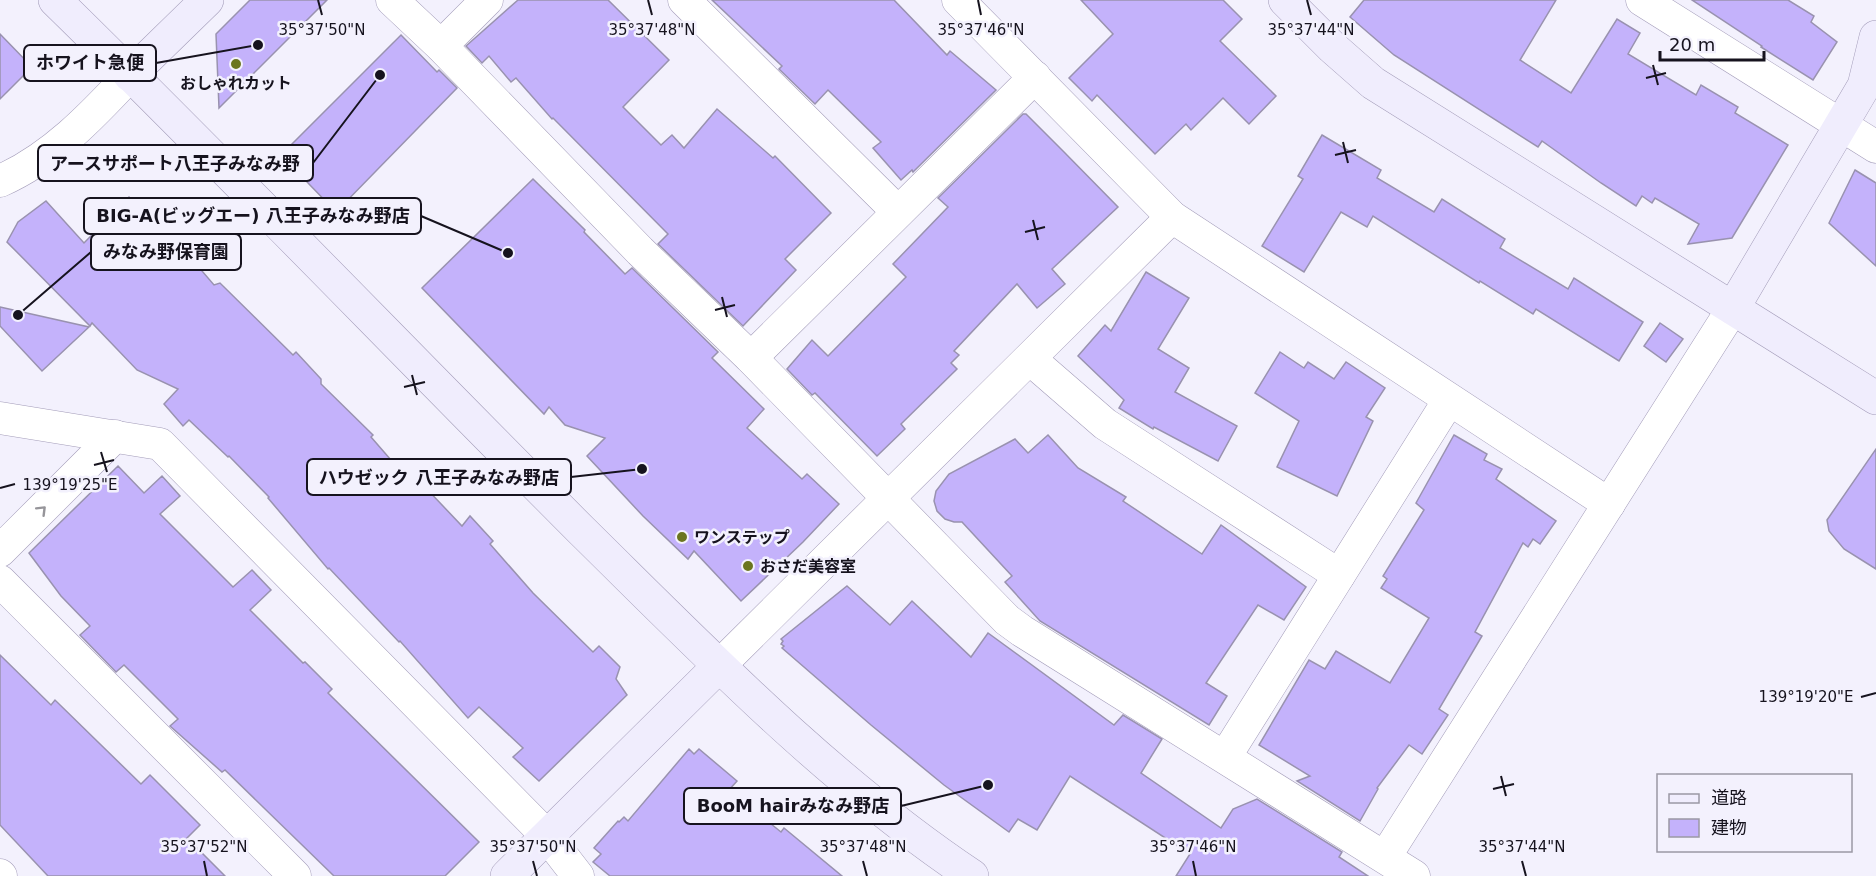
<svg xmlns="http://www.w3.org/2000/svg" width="1876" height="876" font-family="'DejaVu Sans','Noto Sans JP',sans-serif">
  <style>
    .building { fill: #c4b2fb; stroke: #9992af; stroke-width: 1.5 }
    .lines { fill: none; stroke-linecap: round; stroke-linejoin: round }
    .street-casing { stroke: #a39cb9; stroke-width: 33 }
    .secondary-casing { stroke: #a39cb9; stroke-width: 34 }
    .street { stroke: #fff; stroke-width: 32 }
    .secondary { stroke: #f0edfd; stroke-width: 33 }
    .oneway { stroke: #96959a }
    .ticks { fill: none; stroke: #16131e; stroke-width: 2 }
    .poi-dot { fill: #6b751f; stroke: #f3f1fd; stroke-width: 2 }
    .labels { text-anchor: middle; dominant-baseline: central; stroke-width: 5; stroke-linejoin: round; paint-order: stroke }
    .poi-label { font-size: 16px; font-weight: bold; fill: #16131e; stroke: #f3f1fd; text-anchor: start }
    .ticks-label { font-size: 15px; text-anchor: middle; fill: #16131e; stroke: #f3f1fd; stroke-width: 5; stroke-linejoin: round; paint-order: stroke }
    .leader { fill: none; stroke: #16131e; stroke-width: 2 }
    .callout-dot { fill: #16131e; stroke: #f3f1fd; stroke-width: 2 }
    .callout { fill: #f3f1fd; stroke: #16131e; stroke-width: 2 }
    .callout-label { font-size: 18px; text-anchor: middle; font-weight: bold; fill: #16131e }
  </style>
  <rect width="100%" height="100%" fill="#f3f1fd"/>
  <g class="building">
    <path d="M250,0H327L219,108L216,34Z"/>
    <path d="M518,0H608L669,60L623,107L661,145L672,135L684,148L717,109L773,158L775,156L831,213L785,259L796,270L743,326L658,244L668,234L553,118L552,119L516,78L511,82L489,56L482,63L466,46Z"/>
    <path d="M712,0H894L947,55L950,51L996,90L913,172L912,170L901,180L873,148L881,142L828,90L815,104L779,69L782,66Z"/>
    <path d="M1081,0H1223L1242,19L1220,41L1276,96L1249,124L1223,98L1191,130L1186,124L1155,154L1097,95L1092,101L1069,78L1113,34Z"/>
    <path d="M1364,0H1556L1520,60L1571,93L1617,19L1640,33L1628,54L1696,95L1701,85L1738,107L1735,113L1788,145L1732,238L1688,244L1699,224L1655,198L1652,203L1642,196L1636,206L1601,183L1542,141L1538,147L1394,55L1350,17Z"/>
    <path d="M1692,0H1788L1814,16L1811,22L1837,42L1813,80L1761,47L1762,46Z"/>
    <path d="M0,34L32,67L0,99Z"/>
    <path d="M401,35L437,72L439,70L457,88L336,212L281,155Z"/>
    <path d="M1023,114H1026L1064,152L1118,207L1052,269L1065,284L1037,308L1017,284L954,351L959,355L951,363L957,369L901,424L905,429L877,456L815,393L812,395L787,369L812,340L828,356L906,277L893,264L948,207L938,198Z"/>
    <path d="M1322,135L1381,170L1377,178L1434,212L1442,199L1505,239L1500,248L1568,289L1574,278L1643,322L1619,361L1536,309L1533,314L1480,281L1479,283L1373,216L1367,227L1341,212L1304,272L1262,246L1303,179L1298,176Z"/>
    <path d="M1855,170L1876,183V266L1829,223Z"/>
    <path d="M533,179L585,230L584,232L625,274L632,268L718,352L712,358L764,409L747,428L802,479L807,474L839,504L803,542L741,601L694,551L688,559L643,516L587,456L605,438L565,425L549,407L544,414L422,288Z"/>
    <path d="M129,197L184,250L214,285L220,283L293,355L296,352L321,379V384L373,435L371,437L417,490L423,485L462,526L470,516L493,541L490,544L533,593L593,652L599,646L620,667L616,679L627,695L539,781L513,757L523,748L479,707L468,718L400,641L399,642L329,568L328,569L268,498L269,497L229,456L228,457L189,420L183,426L164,404L178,389L137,370L92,323L90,326L7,242L18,222L46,201L84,243Z"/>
    <path d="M1146,272L1189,298L1158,349L1189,368L1175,392L1237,426L1218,461L1154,427L1153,429L1119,408L1124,400L1078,356L1105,325L1111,331Z"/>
    <path d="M0,307L89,327L42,371L0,326Z"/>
    <path d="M1660,323L1683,339L1666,362L1644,346Z"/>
    <path d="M1280,352L1304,368L1308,362L1334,379L1346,362L1385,388L1366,417L1373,421L1337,496L1277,467L1299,421L1255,393Z"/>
    <path d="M1048,435L1078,468L1126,497L1123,501L1202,554L1221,525L1306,587L1284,620L1258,605L1206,683L1227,696L1209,725L1040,621L1005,582L1012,576L962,522H954L945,519L937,511L934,501L936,491L949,474L1015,439L1028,453Z"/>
    <path d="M1454,435L1487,454L1484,460L1502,469L1496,479L1556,521L1540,544L1533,539L1528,547L1523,543L1475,632L1482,636L1439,709L1448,715L1422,754L1409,745L1377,788L1378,789L1360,821L1297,781L1310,776L1259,745L1309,660L1325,669L1336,651L1390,683L1429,618L1381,588L1387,579L1383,576L1424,510L1416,503Z"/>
    <path d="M1876,449V569L1844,549L1829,531L1827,520Z"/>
    <path d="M118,466L144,493L162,476L180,496L160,514L233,587L252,570L271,590L250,610L303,663L305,662L332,689L328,693L479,842L445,876H334L225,770L222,772L170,726L178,719L124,665L116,672L80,635L90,626L61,596L29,553Z"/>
    <path d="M847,586L890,625L912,601L971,657L988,633L1114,725L1123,715L1162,739L1141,773L1221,828L1233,809L1257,799L1342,852L1339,857L1368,876H1176L1190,854L1070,776L1037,830L1018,819L1009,832L944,785L871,725L782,648L784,646L781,644L783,641L781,639Z"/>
    <path d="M0,655L51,705L55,700L141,784L150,775L200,825L187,838L225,876H48L0,825Z"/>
    <path d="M689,749L694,754L699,749L737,781L729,790L781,832L784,828L842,876H610L593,862L601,854L594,848L618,821L619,822L624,817L628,821Z"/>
  </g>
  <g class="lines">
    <defs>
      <g id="street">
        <path d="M392,0L441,46L640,251L751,358L1007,620L1022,631L1414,876"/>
        <path d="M684,0L898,212"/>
        <path d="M958,0L1172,217L1609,504"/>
        <path d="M1642,0L1876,147"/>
        <path d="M441,46L487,0"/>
        <path d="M0,181C52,158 92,116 130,75"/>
        <path d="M751,358L1035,77"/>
        <path d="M1030,359L1105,424L1339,575"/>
        <path d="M0,418L160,444L547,836L578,876"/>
        <path d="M0,551L115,436"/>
        <path d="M0,581L295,876"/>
        <path d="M718,667L1172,217"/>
        <path d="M1225,757L1449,400"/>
        <path d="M1385,857L1733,308"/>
        <path d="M0,875L1,876"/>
      </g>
      <g id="secondary">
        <path d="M55,0C233,174 405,354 581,530C705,652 827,779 972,876"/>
        <path d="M1285,0L1332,47L1373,83L1876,398"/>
        <path d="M130,75L207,0"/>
        <path d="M1733,308L1864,86L1876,37"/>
        <path d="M507,876L718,667"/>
      </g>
    </defs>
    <use href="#street" class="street-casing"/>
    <use href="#secondary" class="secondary-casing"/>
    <use href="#street" class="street"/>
    <use href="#secondary" class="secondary"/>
  </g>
  <defs><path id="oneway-chevron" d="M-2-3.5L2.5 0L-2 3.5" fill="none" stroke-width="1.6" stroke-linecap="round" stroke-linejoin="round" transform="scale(1.5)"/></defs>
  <use class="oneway" href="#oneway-chevron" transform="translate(42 510) rotate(-45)"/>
  <path class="ticks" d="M318,0L322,15M648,0L652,15M978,0L981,15M1307,0L1311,15M1653,65L1658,85M1646,78L1666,73M1343,142L1348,163M1335,155L1356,150M1033,220L1038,240M1025,232L1045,227M722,297L727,317M715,310L735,305M412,375L417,395M404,387L425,382M101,452L107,472M94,465L114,460M0,488L15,484M1861,697L1876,693M1501,776L1506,796M1493,789L1514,784M204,861L207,876M533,861L537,876M863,861L867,876M1193,861L1196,876M1522,861L1526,876"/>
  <g class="poi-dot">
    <circle cx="236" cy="64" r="6"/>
    <circle cx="682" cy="537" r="6"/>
    <circle cx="748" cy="566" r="6"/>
  </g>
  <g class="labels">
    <g class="poi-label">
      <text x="236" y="83" text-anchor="middle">おしゃれカット</text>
      <text x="694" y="537">ワンステップ</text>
      <text x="760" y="566">おさだ美容室</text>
    </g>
  </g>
  <g class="ticks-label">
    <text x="322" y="35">35°37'50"N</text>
    <text x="652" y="35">35°37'48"N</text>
    <text x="981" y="35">35°37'46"N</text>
    <text x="1311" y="35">35°37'44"N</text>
    <text x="70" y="490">139°19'25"E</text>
    <text x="1806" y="702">139°19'20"E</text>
    <text x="204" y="852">35°37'52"N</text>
    <text x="533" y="852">35°37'50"N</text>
    <text x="863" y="852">35°37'48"N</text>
    <text x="1193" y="852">35°37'46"N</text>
    <text x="1522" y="852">35°37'44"N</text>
  </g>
  <path class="leader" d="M258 45L156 63M380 75L313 163M508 253L421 216M18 315L91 252M642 469L571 477M988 785L901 806"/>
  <g class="callout-dot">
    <circle cx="258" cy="45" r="6"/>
    <circle cx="380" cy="75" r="6"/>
    <circle cx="508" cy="253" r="6"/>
    <circle cx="18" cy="315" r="6"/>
    <circle cx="642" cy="469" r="6"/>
    <circle cx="988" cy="785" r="6"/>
  </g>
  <g class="callout">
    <rect x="24" y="45" width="132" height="36" rx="6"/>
    <rect x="38" y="145" width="275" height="36" rx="6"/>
    <rect x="84" y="198" width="337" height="36" rx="6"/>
    <rect x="91" y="234" width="150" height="36" rx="6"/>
    <rect x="307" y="459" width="264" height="36" rx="6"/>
    <rect x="684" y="788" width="217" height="36" rx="6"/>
  </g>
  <g class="callout-label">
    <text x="90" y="69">ホワイト急便</text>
    <text x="175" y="170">アースサポート八王子みなみ野</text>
    <text x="253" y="222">BIG-A(ビッグエー) 八王子みなみ野店</text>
    <text x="166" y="258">みなみ野保育園</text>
    <text x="439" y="484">ハウゼック 八王子みなみ野店</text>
    <text x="793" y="812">BooM hairみなみ野店</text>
  </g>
  <rect x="1657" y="774" width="195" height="78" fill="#f3f1fd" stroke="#9b98a4" stroke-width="1.5"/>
  <rect x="1669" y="794" width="30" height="9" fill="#f0edfd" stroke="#9b98a4" stroke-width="1.5"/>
  <text x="1711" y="804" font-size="18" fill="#16131e">道路</text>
  <rect x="1669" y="819" width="30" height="18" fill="#c4b2fb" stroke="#9b98a4" stroke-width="1.5"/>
  <text x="1711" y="834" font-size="18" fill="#16131e">建物</text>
  <path d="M1660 51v9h104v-9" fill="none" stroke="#16131e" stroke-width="3"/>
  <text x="1669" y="51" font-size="18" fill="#16131e" stroke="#f3f1fd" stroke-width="4.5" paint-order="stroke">20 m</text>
</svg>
